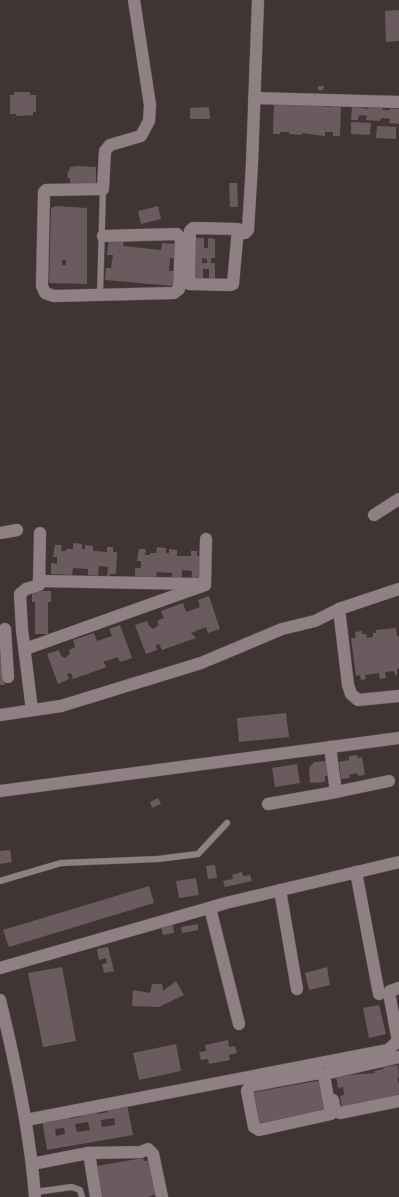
<svg xmlns="http://www.w3.org/2000/svg" width="399" height="1197" font-family="'Playfair Display',serif">
  <style>
    .building { fill: #6a5c5e; fill-rule: evenodd }
    .lines { fill: none; stroke-linecap: round; stroke-linejoin: round }
    .service-casing { stroke: #5d5254; stroke-width: 7 }
    .minor-casing { stroke: #5d5254; stroke-width: 13 }
    .service { stroke: #8f8183; stroke-width: 6 }
    .minor { stroke: #8f8183; stroke-width: 12 }
  </style>
  <rect width="100%" height="100%" fill="#403435"/>
  <g class="building">
    <path d="M399,10V41L386,42L385,11Z"/>
    <path d="M318,86H324L323,90H318Z"/>
    <path d="M14,92H30V95H36V112H33V115L16,116V114H10V95H14Z"/>
    <path d="M274,103L290,105V103L311,106V104H325V107H334V105H341L340,136H333V132H325V136L302,133V135L289,134V132H280V134H273Z"/>
    <path d="M352,106L368,109V107L383,108V110H390V108L399,109V124L389,123L390,119L381,118L380,121L366,120L367,116L359,115L358,120H351Z"/>
    <path d="M209,107L210,119H190V108Z"/>
    <path d="M351,122L371,123L370,135L351,134Z"/>
    <path d="M377,126L396,127V139L376,138Z"/>
    <path d="M77,166L96,167V185L70,184V178H67L68,171H69L70,167Z"/>
    <path d="M229,183H237L238,207H230Z"/>
    <path d="M56,206L87,208V284L49,283L51,208ZM62,260H66V265H62Z"/>
    <path d="M158,206L161,219L141,224L138,211Z"/>
    <path d="M109,238L124,239L123,246L161,250L162,243L177,244L176,259L170,258L169,271H174L173,286L105,280L106,268H111L113,255H107Z"/>
    <path d="M192,238H204V248H208V238L215,239V258H211V263H215V281H209V269H203V281H191L192,270H196V267H192V254H196V251H192ZM202,258L207,259V263H202Z"/>
    <path d="M73,543L82,544V549H85V545L93,546V551L107,552V547H113V552H117L116,574H110L109,578H107L108,567L99,566L98,576L88,575V569L73,568L72,575L51,574V563L57,564V557H53L55,545H62L61,551H66V549H73Z"/>
    <path d="M157,547L166,548V553H169V549L177,550V556H191V551H197V556H201L200,578H194L193,583L191,582L192,571L182,570V580L172,579V573L157,572L156,579L135,578V568H141V561H137L139,549H146L145,555H150V553H156Z"/>
    <path d="M32,591H51V602H48V634H35V602H32Z"/>
    <path d="M209,596L220,629L208,633L206,627L191,633L196,638L162,650L159,644L156,645L157,650L146,654L135,625L147,621L149,626L153,629L159,625L157,621L164,618L161,611L183,603L186,612L200,607L198,600Z"/>
    <path d="M120,625L132,658L120,662L118,657L103,662L107,667L73,679L71,673L67,674L69,679L58,684L47,654L59,650L61,656L65,658L70,654L69,650L75,647L73,640L94,633L97,641L112,636L109,629Z"/>
    <path d="M396,628L397,636H399V669H397V675H395L394,671L385,672L386,678L380,679L379,673L365,675L366,679L361,680L360,675L356,676L351,638H356L355,632L362,631V634H366L367,638L373,637V633H376V630Z"/>
    <path d="M1,653L5,685H0V654Z"/>
    <path d="M286,713L289,737L239,742L237,718Z"/>
    <path d="M357,755L358,758L362,757L365,775L358,776L357,773L349,775L350,778L341,779L339,762L349,760V756Z"/>
    <path d="M328,761L329,776H325V782L310,783L309,768L314,762Z"/>
    <path d="M297,764L300,783L275,787L272,768Z"/>
    <path d="M158,798L161,804L152,808L150,802Z"/>
    <path d="M10,850L12,862L0,864V851Z"/>
    <path d="M215,865L217,878L208,879L206,866Z"/>
    <path d="M242,872L243,876L250,875L252,881L225,887L223,881L233,879L232,875Z"/>
    <path d="M196,878L199,895L179,898L176,881Z"/>
    <path d="M149,886L154,903L9,947L3,930Z"/>
    <path d="M198,924V930L182,933L181,927Z"/>
    <path d="M173,925L174,933L163,935L161,927Z"/>
    <path d="M108,947L114,971L104,973L102,964L107,963L106,958L99,960L97,949Z"/>
    <path d="M62,967L76,1041L43,1047L28,973Z"/>
    <path d="M327,967L330,985L309,990L305,973Z"/>
    <path d="M176,981L184,995L159,1007L132,1006L133,990L150,993L152,984H162L163,991Z"/>
    <path d="M379,1005L386,1034L369,1038L363,1008Z"/>
    <path d="M228,1040L229,1047L235,1046L237,1053L229,1055L230,1060L209,1064L208,1059L201,1060L199,1052L206,1051L205,1045Z"/>
    <path d="M176,1044L181,1071L139,1080L133,1053Z"/>
    <path d="M398,1065L399,1077L397,1078L399,1084V1098L342,1108L340,1096L344,1095L343,1087L338,1088L336,1076L375,1073L374,1071L384,1069L383,1067Z"/>
    <path d="M323,1080L329,1111L255,1124L250,1093Z"/>
    <path d="M127,1104L133,1135L47,1150L42,1119L69,1114L70,1119L83,1116V1111L96,1109L97,1114L108,1112L107,1107ZM114,1118L115,1125L102,1127L101,1120ZM88,1122L90,1130L77,1132L75,1124ZM64,1128L65,1134L56,1136L55,1129Z"/>
    <path d="M143,1158L144,1161L150,1160L156,1194L148,1197H102L97,1166Z"/>
  </g>
  <g class="lines">
    <defs>
      <g id="service">
        <path d="M100,295L103,189"/>
        <path d="M0,881L61,863L158,859L198,854L227,823"/>
        <path d="M35,1192L72,1187L80,1190L82,1197"/>
      </g>
      <g id="minor">
        <path d="M254,98L399,102"/>
        <path d="M193,228L238,229L233,284L230,285L189,284L190,231Z"/>
        <path d="M238,233H245L248,230L252,164L258,0"/>
        <path d="M103,236L177,234L181,239L179,289L174,293L54,296L45,293L42,286L44,192L46,190L103,189L105,151L110,145L141,136L149,121L150,105L134,0"/>
        <path d="M374,515L399,499"/>
        <path d="M0,533L17,530"/>
        <path d="M40,581L197,584"/>
        <path d="M339,609L348,685L351,694L358,700L399,696"/>
        <path d="M5,629L8,677"/>
        <path d="M25,649L205,585L206,539"/>
        <path d="M32,710L22,630L20,594L26,589L39,585L40,533"/>
        <path d="M0,715L61,706L201,663L282,629L315,621L339,609L399,589"/>
        <path d="M330,747L336,792L389,781"/>
        <path d="M0,791L399,738"/>
        <path d="M268,804L336,792"/>
        <path d="M356,872L379,994"/>
        <path d="M280,890L297,989"/>
        <path d="M210,908L239,1024"/>
        <path d="M0,968L226,903L399,862"/>
        <path d="M0,1000C16,1065 30,1131 35,1197"/>
        <path d="M398,1041L389,993L390,991L399,988"/>
        <path d="M319,1073L324,1076L331,1114L259,1130L254,1127L247,1091L250,1086Z"/>
        <path d="M329,1073L399,1057"/>
        <path d="M333,1100L335,1111L340,1113L399,1101"/>
        <path d="M26,1120L388,1050L399,1040"/>
        <path d="M89,1153L96,1197"/>
        <path d="M32,1164L88,1153L141,1152L148,1149L153,1154L162,1197"/>
      </g>
    </defs>
    <use href="#service" class="service-casing"/>
    <use href="#minor" class="minor-casing"/>
    <use href="#service" class="service"/>
    <use href="#minor" class="minor"/>
  </g>
</svg>
